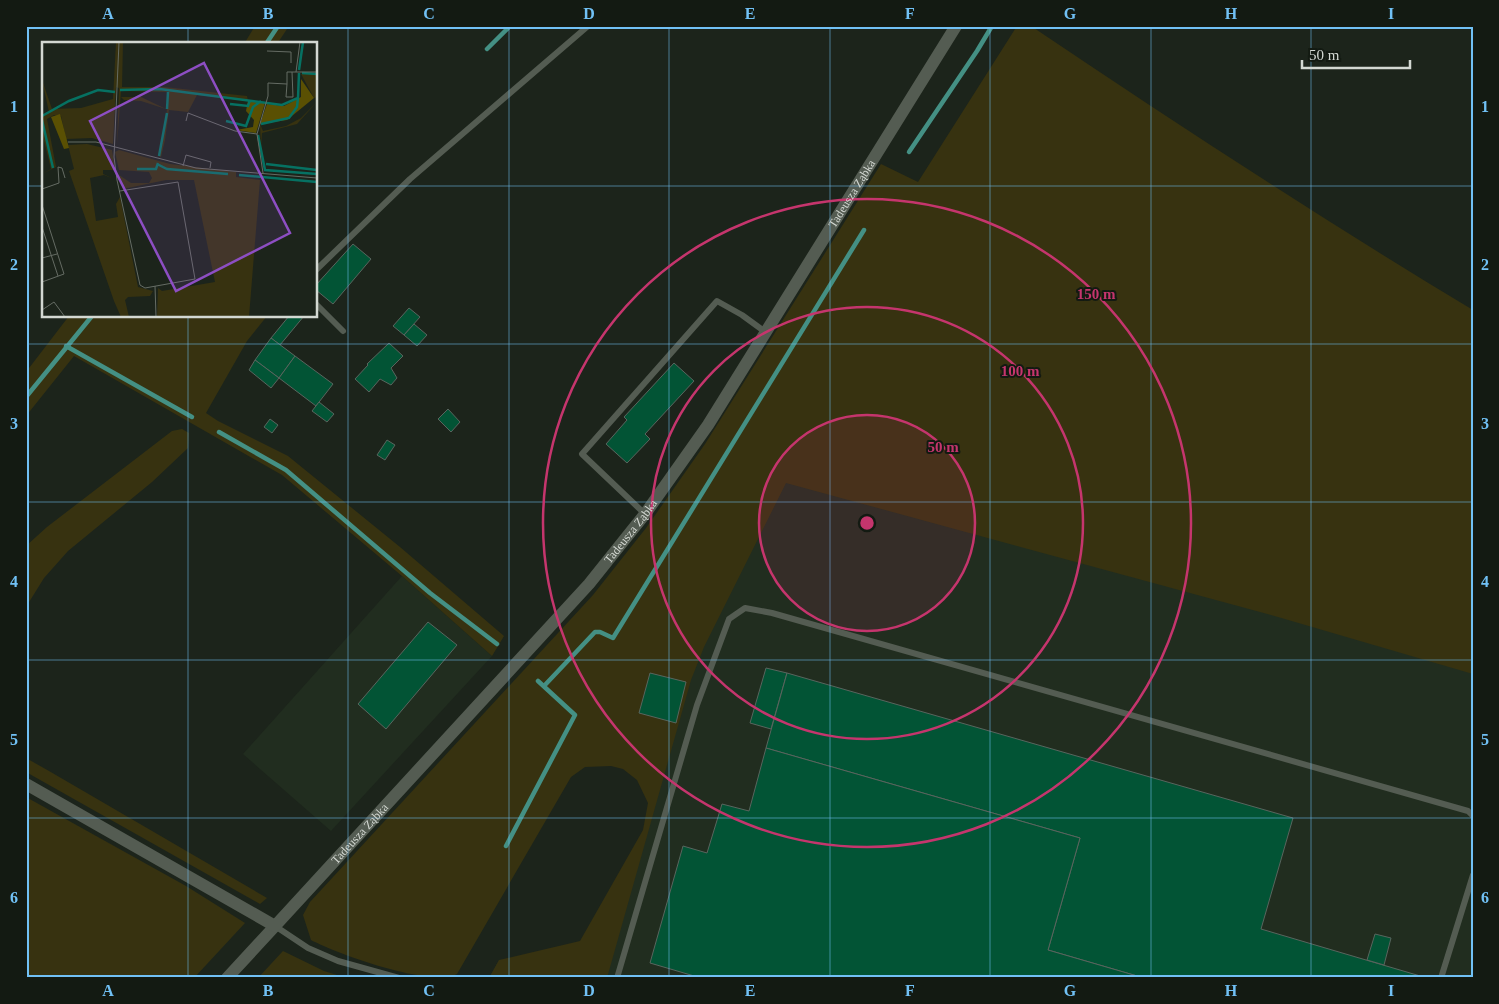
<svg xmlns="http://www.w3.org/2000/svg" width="1499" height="1004" font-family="'Times New Roman',serif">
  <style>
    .built { fill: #212d1f }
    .green { fill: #373210 }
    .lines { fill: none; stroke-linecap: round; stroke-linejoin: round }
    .stream { stroke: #449084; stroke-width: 4.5 }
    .building { fill: #025435; stroke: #59655e }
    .service { stroke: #545c52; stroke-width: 6 }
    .minor { stroke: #545c52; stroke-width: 12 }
    .tertiary { stroke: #545c52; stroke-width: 12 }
    .grid { fill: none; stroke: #71c1f5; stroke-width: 1; stroke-opacity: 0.55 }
    .ring { fill: none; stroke: #c5356d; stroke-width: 2.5 }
    .labels { text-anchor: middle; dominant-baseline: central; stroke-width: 4; stroke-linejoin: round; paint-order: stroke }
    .street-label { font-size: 12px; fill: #d3d8d2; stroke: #131a12 }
    .inset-river { fill: none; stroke: #067162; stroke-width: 2.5 }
    .inset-road { fill: none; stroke: #656c64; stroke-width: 1 }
    .view { fill: #8d4ec3; fill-opacity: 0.15; stroke: #8d4ec3; stroke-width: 2.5 }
    .inset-edge { fill: none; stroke: #d3d8d2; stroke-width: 2.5 }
    .centre { fill: #c5356d; stroke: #131a12; stroke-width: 2.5 }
    .ring-label { font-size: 15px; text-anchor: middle; font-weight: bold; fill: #c5356d; stroke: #131a12; stroke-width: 4; stroke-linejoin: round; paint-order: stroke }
    .neatline { fill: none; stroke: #71c1f5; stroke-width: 2 }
    .grid-label { font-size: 16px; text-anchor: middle; font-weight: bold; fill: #71c1f5 }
  </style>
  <rect width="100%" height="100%" fill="#1c241b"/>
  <g class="built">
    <path d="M843,363L1473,448V978H489L499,960L515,964L616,939L663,768L600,731Z"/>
    <path d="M402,576L492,656L331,831L243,754Z"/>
  </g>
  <g class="green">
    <path d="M255,26H289L277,44H244Z"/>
    <path d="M1017,26H1031C1177,124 1323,220 1473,310V674L1278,617L786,483L704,647L691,680L607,978H489L499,960L580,941L643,830L648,803L637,780L623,769L611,766L585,767L571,777L457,974C432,988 337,954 311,940L303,915L310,902L593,595L646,528L705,444L881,164L918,182Z"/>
    <path d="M69,316H267L247,341L206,413L218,421L288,456L400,547L504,636L492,656L402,576L282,475L74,356L26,416V372Z"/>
    <path d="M182,429L189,433L188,448L152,482L68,551L44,578L26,607V546L47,527L172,431Z"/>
    <path d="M26,758L49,771L267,898L260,904L26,772Z"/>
    <path d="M26,797L186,886L245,923L194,978H26Z"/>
    <path d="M283,951L324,971L347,978H258Z"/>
  </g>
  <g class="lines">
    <g class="stream">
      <path d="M266,44L278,26"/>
      <path d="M487,49L510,26"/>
      <path d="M909,152L977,51L992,26"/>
      <path d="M66,346L192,417"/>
      <path d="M26,397L92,316"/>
      <path d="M219,432L286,470L430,593L497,644"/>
      <path d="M544,686L595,632H600L613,638L864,230"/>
      <path d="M506,846L575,715L538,681"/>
    </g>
  </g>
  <g class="building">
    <path d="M353,244L371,259L333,304L316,290V285Z"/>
    <path d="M409,308L420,317L404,335L393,326Z"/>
    <path d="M289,316H304L280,345L271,338Z"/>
    <path d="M414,324L427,335L417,346L404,335Z"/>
    <path d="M271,338L295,356L279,378L255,360Z"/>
    <path d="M389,343L403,356L391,368L397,378L391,385L380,379L369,392L355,379L368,365L367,364Z"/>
    <path d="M295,356L333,384L316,406L279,378Z"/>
    <path d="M255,360L279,378L271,388L249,370Z"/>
    <path d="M674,363L694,381L645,434L650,439L627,463L606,444L627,420L624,417Z"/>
    <path d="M319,402L334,414L327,422L312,411Z"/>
    <path d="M448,409L460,422L451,432L438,419Z"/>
    <path d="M270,419L278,425L272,433L264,427Z"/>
    <path d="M387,440L395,445L385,460L377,455Z"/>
    <path d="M428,622L457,645L386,729L358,704Z"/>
    <path d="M766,668L787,673L771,729L750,723Z"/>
    <path d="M650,673L686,682L676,723L639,713Z"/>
    <path d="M787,673L1293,818L1261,929L1427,978H1144L1048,950L1080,838L766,748Z"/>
    <path d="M766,748L1080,838L1048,950L1144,978H701L650,963L683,846L707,853L722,804L749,811Z"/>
    <path d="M1375,934L1391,938L1384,965L1367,960Z"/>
  </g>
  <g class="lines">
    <g class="service">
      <path d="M316,270L410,179L588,26"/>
      <path d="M316,304L343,331"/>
      <path d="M645,514L582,454L717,301L742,315L764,331"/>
      <path d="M275,926L308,948L338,961L399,978"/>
      <path d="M617,978L697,705L729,619L745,608L772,613L1468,811L1473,816"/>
      <path d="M1441,978L1473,875"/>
    </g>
    <path class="minor" d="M227,978L275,926"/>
    <path class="tertiary" id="s1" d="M26,784L275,926L589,584L645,514L708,425L956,26"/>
  </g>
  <path class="grid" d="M188,26V44M348,26V978M509,26V978M669,26V978M830,26V978M990,26V978M1151,26V978M1311,26V978M26,186H44M316,186H1473M188,316V978M26,344H1473M26,502H1473M26,660H1473M26,818H1473"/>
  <circle cx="867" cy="523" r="108" fill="#c5356d" fill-opacity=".12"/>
  <g class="ring">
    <circle cx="867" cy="523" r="108"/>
    <circle cx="867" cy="523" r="216"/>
    <circle cx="867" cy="523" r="324"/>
  </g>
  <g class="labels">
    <g class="street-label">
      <text stroke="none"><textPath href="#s1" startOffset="1222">Tadeusza Ząbka</textPath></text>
      <text stroke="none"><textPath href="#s1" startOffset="818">Tadeusza Ząbka</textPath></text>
      <text stroke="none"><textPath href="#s1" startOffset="412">Tadeusza Ząbka</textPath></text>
    </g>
  </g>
  <g transform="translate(42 42)">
    <rect width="275" height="275" fill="#1c241b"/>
    <path d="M74,0H81L80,45H122L205,54L206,59L155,53L146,70L127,68L123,98L119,115L116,114L124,80L126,50L79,49L75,103L77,46L74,45L71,102L50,96L24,97L19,74L12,73L5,77L14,125L0,132L9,127L0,91V73L7,70L0,38L10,67L39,66L71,57ZM259,32H275V55L272,56ZM79,55H99L124,67L99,59L82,58ZM275,60L255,82L220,91L219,106L218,82L221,89L244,84L259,76ZM45,102L70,108L73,128H61V132L72,137L62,133L48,136L54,179L76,175L74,162L78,155L96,245L111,249L108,254L86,255L83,258L87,275H79L72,259L27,129L32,127L26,103ZM77,108L128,122L194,130V135L218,138L207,275H115L116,246L120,249L173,240L152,138H124L81,147L77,133L89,141H107L110,136L107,130L77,128L73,110Z" fill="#373210"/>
    <path d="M259,37L272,56L245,78L218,82L225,62L242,64L259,55ZM206,59L223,61L214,91L194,88L211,85L212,78L204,69ZM18,72L27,106L22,107L9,75Z" fill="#5a5003"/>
    <path class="inset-river" d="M257,28L261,0M260,31L275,32M78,48L118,47L240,63L256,56L257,31M188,62L206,64L208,58M125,67L126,50M0,74L27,59L56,48L73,50M0,78L11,126M184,79L204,84L211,65L219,59M219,82L247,76L255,65L256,56M216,93L223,128L275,132M117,114L125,71M115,122L125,127L186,132M224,122L275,128M95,127H114L116,121M197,133L275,140"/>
    <path class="inset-road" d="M77,0L72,115L75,138L98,243L103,246L153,237L136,140L78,149M225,9L249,10V21M254,30L258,0M245,42V30H275M144,79L146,71L193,89L215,92L221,131M215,92L226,54V41L245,42L244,55H251L250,30M26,100H54L154,126L275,136M141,124L144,113L169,120L168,126M0,147L17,141L16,125L20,126L23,136M0,163L22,232L0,240M0,185L16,234M0,216L15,212M113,244L114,275M0,268L12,260L23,275"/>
    <path class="view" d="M162,21L248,191L134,249L48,79Z"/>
    <rect width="275" height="275" class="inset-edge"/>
  </g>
  <circle cx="867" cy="523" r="8" class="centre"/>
  <g class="ring-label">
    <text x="1096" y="299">150 m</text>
    <text x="1020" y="376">100 m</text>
    <text x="943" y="452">50 m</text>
  </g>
  <rect width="1499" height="1004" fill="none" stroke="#131a12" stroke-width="55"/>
  <path d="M1302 60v8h108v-8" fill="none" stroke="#d3d8d2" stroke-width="2.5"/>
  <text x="1309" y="60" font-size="15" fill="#d3d8d2" stroke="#131a12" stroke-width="4" paint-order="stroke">50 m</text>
  <rect x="28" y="28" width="1444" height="948" class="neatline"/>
  <g class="grid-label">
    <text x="108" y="19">A</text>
    <text x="268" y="19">B</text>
    <text x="429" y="19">C</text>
    <text x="589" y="19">D</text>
    <text x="750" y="19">E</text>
    <text x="910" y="19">F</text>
    <text x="1070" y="19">G</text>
    <text x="1231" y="19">H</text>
    <text x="1391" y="19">I</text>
    <text x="14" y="112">1</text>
    <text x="1485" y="112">1</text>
    <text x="14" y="270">2</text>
    <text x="1485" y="270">2</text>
    <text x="14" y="429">3</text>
    <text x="1485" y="429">3</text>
    <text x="14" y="587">4</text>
    <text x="1485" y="587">4</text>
    <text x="14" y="745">5</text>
    <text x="1485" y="745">5</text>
    <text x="14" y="903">6</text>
    <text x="1485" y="903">6</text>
    <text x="108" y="996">A</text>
    <text x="268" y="996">B</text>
    <text x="429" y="996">C</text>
    <text x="589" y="996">D</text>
    <text x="750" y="996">E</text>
    <text x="910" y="996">F</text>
    <text x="1070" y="996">G</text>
    <text x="1231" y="996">H</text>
    <text x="1391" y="996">I</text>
  </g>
</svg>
